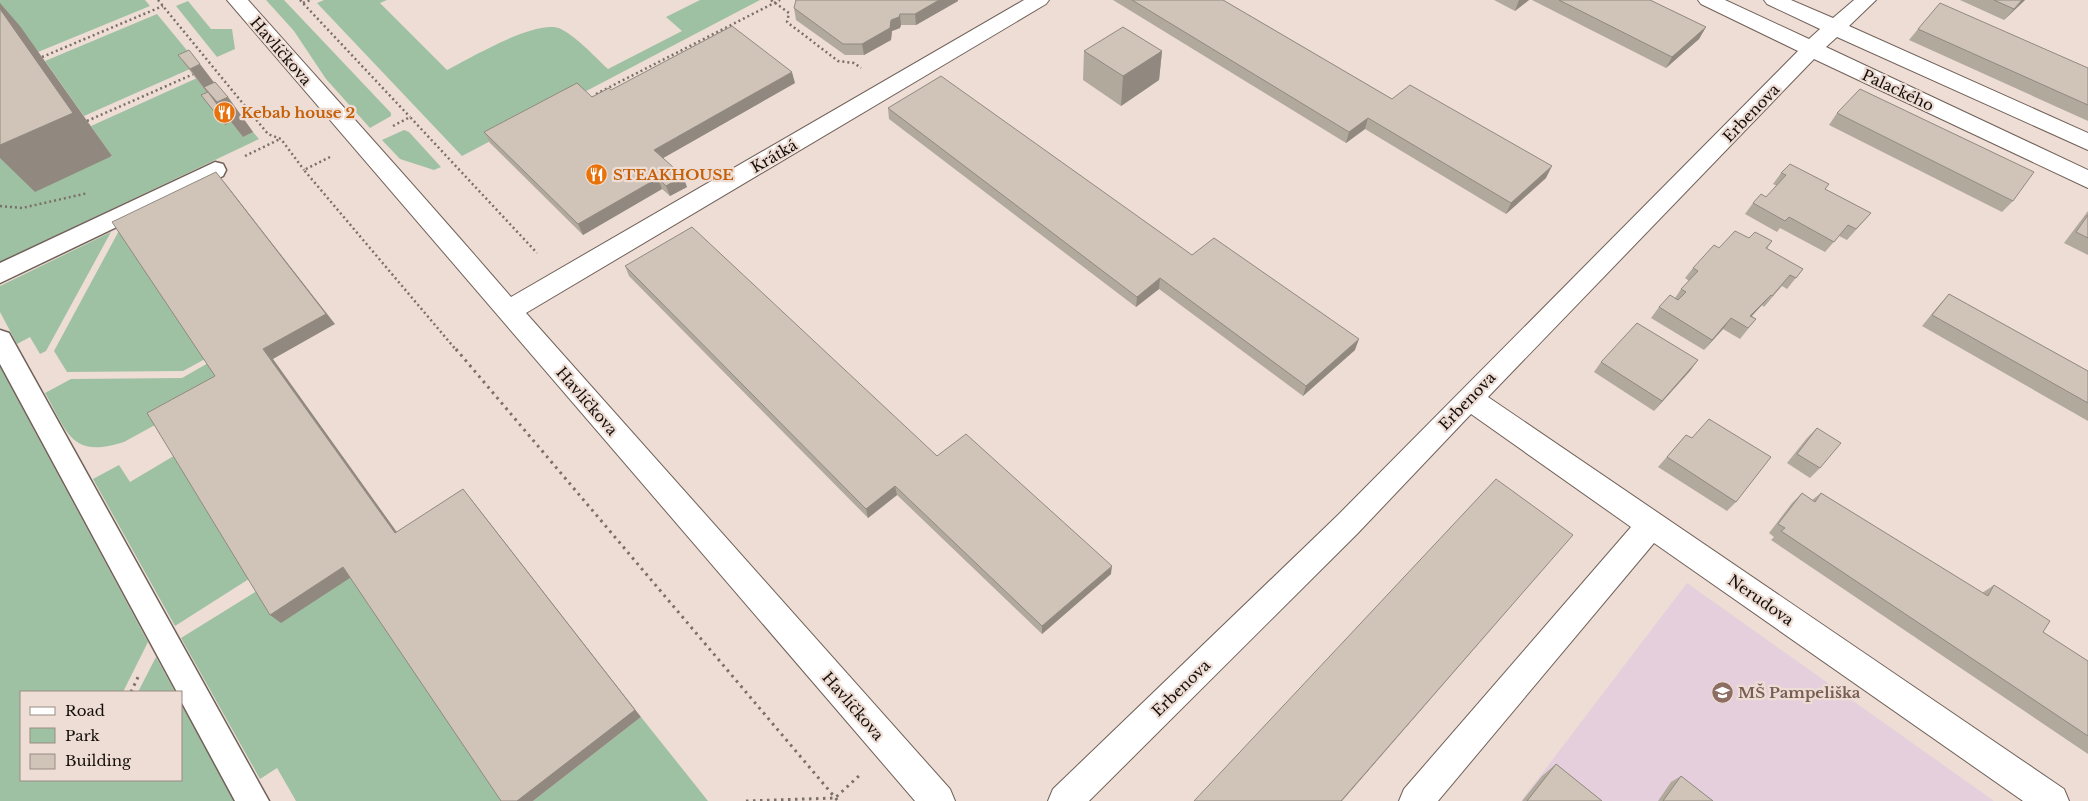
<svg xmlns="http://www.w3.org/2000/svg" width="2088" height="801" font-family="'Libre Baskerville',serif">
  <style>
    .education { fill: #e5cfdd }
    .green { fill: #9fc1a3 }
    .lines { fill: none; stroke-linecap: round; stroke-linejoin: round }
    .service-casing { stroke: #706159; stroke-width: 3 }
    .minor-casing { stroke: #706159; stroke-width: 2 }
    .path-far1 { stroke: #7a6f69; stroke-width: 2.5; stroke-dasharray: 2 3; stroke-linecap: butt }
    .path { stroke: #7a6f69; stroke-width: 3; stroke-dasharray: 2.5 4.5; stroke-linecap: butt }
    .service { fill: #fff; fill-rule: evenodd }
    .minor { fill: #fff; fill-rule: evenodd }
    .wall { fill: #b2a99d }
    .shaded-wall { fill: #918980 }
    .building { fill: #cfc4b7; stroke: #918980 }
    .labels { text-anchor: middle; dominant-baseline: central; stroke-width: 4.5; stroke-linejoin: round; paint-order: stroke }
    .street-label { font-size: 15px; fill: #150f0c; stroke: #eeddd4 }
    .food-label { font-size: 15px; font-weight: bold; fill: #c56008; stroke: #eeddd4; text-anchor: start }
    .education-label { font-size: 15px; font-weight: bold; fill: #785e54; stroke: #eeddd4; text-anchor: start }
  </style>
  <rect width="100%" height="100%" fill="#eeddd4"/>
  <path class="education" d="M1687,583L1994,801H1521Z"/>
  <g class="green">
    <path d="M0,0H145L150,6L38,52L0,34Z"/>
    <path d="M266,0H284L391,113V116L370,128L326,79L294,31Z"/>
    <path d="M324,0H387L380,3L447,70C471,58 537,18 561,29C577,37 595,57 608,69L682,31L666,17L700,0H760L462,156L317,3Z"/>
    <path d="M188,1L211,29H232L235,49L217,57L176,6Z"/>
    <path d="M157,14L199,65L84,116L45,61Z"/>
    <path d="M206,74L231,122L243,137L253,132L259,139L0,262V136L112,157L91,126Z"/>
    <path d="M404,130L409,132L441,167L434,170L400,159L382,140Z"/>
    <path d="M221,179L225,183L123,233L207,358L183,371L67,372L54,351L121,227Z"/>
    <path d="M111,232L46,351L40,354L30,337L17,344L0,312V286Z"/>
    <path d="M210,362L226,386L124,442C71,459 68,433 45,393L71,379L182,378Z"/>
    <path d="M0,367L148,642L123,692H21V780H181V704L234,801H0Z"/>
    <path d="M177,454L252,577L175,626L93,479L119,465L130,482Z"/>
    <path d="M353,576L506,801H296L277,768L260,779L181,638L260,589Z"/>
    <path d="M156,657L175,692H138Z"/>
    <path d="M641,717L708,801H533Z"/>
  </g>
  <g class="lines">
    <defs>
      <g id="service">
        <path d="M215,162L223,164L226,170L223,176L0,283V263Z"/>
        <path d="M0,330L9,333L269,801H235L181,701V692H177L0,364Z"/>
      </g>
      <g id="minor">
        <path d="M227,0H248C336,99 425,197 511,297L1024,0H1049L1046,4L526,313L950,789L955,801H915Z"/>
        <path d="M1698,0H1725L1809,39L1820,29L1767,4L1764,0H1791L1833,18L1854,0H1876L1849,26L2088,133V150L1837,37L1826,47L2088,170V188L1814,59L1488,397L2064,789L2069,801H2023L1654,543L1438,801H1399L1404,789L1631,527L1471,414L1358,533L1089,801H1048L1053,789L1338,515L1798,51L1701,4Z"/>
      </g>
    </defs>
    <use href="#service" class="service-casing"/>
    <use href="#minor" class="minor-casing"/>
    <g class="path-far1">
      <path d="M158,0L268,134L281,139L304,170"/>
      <path d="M300,0L410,117"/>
      <path d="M771,0L789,13L787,22L838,61L854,63L861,68"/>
      <path d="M303,3L310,0"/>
      <path d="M42,57L163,6"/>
      <path d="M596,94L780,0"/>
      <path d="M87,121L196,73"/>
      <path d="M393,126L410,117L537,253"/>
      <path d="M245,156L280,139"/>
      <path d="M330,157L304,170L457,351"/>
      <path d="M0,206L22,208L88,193"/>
    </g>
    <g class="path">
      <path d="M456,349L838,801"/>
      <path d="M131,692L139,675"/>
      <path d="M746,801L835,798L861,774"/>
    </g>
    <use href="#service" class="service"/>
    <use href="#minor" class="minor"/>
  </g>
  <g class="wall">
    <path d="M1113,0H1223L1392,99L1546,178L1506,214L1365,129L1346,143Z"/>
    <path d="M1494,0H1529L1515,11Z"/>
    <path d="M1532,0H1650L1706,27L1699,39L1666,68Z"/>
    <path d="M1960,0H2025L2004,20Z"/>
    <path d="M958,1L916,25H901L900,28L892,31L891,40L864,55H845L796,20L794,8Z"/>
    <path d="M1918,29L2088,68V121L1909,40Z"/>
    <path d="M1084,51H1162L1159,80L1121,106L1083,80Z"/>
    <path d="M178,55L214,83L228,97L253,132L243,137L231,122L225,125L201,95L207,93Z"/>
    <path d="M795,83L663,158L687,187L670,196L662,189L583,235L490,143L484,132L611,90Z"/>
    <path d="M888,108L1192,255L1355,350L1303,396L1159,289L1136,307L889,119Z"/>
    <path d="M1837,113L2013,201L2002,212L1829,125Z"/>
    <path d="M1781,173L1829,184L1825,189L1871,213L1847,240L1839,236L1825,252L1780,228L1777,232L1745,214L1753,203L1766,197L1777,186L1773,184Z"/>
    <path d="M2088,211V255L2064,243Z"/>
    <path d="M1749,238L1772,241L1767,249L1803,269L1787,289L1782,286L1764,307L1762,305L1752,316L1756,319L1740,339L1723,329L1704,350L1651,318L1659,307L1675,298L1681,289L1689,281L1685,278L1693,268L1719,248Z"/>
    <path d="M625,266L937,456L1111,574L1042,634L897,495L868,518L629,276Z"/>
    <path d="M1949,294L2088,371V421L1922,326L1939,305Z"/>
    <path d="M1698,360L1654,411L1594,372L1601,362Z"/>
    <path d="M1817,428L1820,468L1810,478L1787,463L1807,438Z"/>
    <path d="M1686,435L1736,502L1727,511L1658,467Z"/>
    <path d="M1802,493L1812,500L1821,493L1982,593L1994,585L2043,632L2088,661V754L1771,540L1774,537L1769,533L1792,503Z"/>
    <path d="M1556,764L1602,801H1522L1542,776Z"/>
    <path d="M1681,776L1713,801H1658L1671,782Z"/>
  </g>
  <g class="shaded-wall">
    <path d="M939,0H958V1L916,25L915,14Z"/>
    <path d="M1519,0H1529L1515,11Z"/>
    <path d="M2022,0H2025L2004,20L2014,9Z"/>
    <path d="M0,3L20,26L112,156L35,192L0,158Z"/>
    <path d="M900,14L901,25L900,28L892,31L891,40L864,55L862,44Z"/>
    <path d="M1706,27L1699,39L1666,68L1672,57Z"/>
    <path d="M1162,51L1159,80L1121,106L1123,76Z"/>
    <path d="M200,64L226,98L228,97L253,132L243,137L204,87L217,103L216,104L190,69Z"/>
    <path d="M792,72L795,83L658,161L654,150Z"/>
    <path d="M222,111L231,122L225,125L216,114Z"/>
    <path d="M1368,118L1365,129L1346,143L1349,132Z"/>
    <path d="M1552,166L1546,178L1506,214L1511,203Z"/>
    <path d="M683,176L687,187L670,196L666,186Z"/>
    <path d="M658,178L662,189L583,235L578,224Z"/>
    <path d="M225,183L335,324L273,359L404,542L395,533L263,349Z"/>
    <path d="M1160,278L1159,289L1136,307L1137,297Z"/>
    <path d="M1771,295L1762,305L1742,326L1750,316Z"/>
    <path d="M1731,318L1723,329L1704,350L1712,340Z"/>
    <path d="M1359,339L1355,350L1303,396L1306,386Z"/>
    <path d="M1698,360L1690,371L1654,411L1662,401Z"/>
    <path d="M895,486L897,495L868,518L866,509Z"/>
    <path d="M471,499L641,717L533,801H517Z"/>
    <path d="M1573,535L1342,801H1341Z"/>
    <path d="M1112,566L1111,574L1042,634V626Z"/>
    <path d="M343,567L353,576L281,623L270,615Z"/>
  </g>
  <g class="building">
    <path d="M796,0H939L915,14H900L899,17L891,20L890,28L862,44H843L794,8Z"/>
    <path d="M1132,0H1223L1392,99L1410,85L1552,166L1511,203L1368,118L1349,132Z"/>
    <path d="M1559,0H1650L1706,27L1672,57Z"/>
    <path d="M1994,0H2022L2014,9Z"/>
    <path d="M1940,3L2088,68V105L1918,29Z"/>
    <path d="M0,9L73,113L0,145Z"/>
    <path d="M732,26L792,72L654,150L683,176L666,186L658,178L578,224L484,132L577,83L592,97L609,88L611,90Z"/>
    <path d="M1123,27L1162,51L1123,76L1084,51Z"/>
    <path d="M189,50L200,64L190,69L178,55Z"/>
    <path d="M941,76L1192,255L1214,238L1359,339L1306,386L1160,278L1137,297L888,108Z"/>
    <path d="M215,82L228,97L217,102L204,87Z"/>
    <path d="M1860,89L2034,172L2013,201L1837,113Z"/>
    <path d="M208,92L222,111L216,114L201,95Z"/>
    <path d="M1790,164L1829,184L1825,189L1871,213L1856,229L1848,225L1834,242L1789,217L1785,221L1753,203L1761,194L1766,197L1786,175L1781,173Z"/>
    <path d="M216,172L326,314L263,349L395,533L463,489L635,710L517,801H501L343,567L270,615L147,413L215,376L112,222Z"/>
    <path d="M2088,215V238L2076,232Z"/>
    <path d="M692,227L937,456L966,434L1112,566L1042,626L895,486L866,509L625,266Z"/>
    <path d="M1735,231L1749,238L1755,232L1772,241L1766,248L1803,269L1796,278L1790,275L1772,296L1771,295L1750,316L1756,319L1748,328L1731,318L1712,340L1659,307L1670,295L1678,300L1686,292L1681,289L1698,271L1693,268L1714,245L1719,248Z"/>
    <path d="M1949,294L2088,371V403L1932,315Z"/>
    <path d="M1637,323L1698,360L1662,401L1601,362Z"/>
    <path d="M1709,419L1771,457L1736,502L1667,457L1686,435L1692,438Z"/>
    <path d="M1817,428L1841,443L1820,468L1797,454Z"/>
    <path d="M1496,479L1573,535L1341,801H1194Z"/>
    <path d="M1802,493L1815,502L1821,493L1988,596L1994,585L2050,621L2043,632L2088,661V736L1781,531L1785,528L1778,524Z"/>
    <path d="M1556,764L1602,801H1527Z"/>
    <path d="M1681,776L1713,801H1663Z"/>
  </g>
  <defs>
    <symbol id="restaurant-disc" viewBox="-11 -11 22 22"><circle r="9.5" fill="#e8710a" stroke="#eeddd4"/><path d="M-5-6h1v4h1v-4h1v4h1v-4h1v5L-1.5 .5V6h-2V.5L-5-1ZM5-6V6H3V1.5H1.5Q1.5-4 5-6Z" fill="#fff"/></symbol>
    <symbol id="school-disc" viewBox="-11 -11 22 22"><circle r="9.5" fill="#8d6e63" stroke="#eeddd4"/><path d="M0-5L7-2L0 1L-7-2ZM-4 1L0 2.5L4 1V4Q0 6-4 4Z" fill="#fff"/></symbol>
  </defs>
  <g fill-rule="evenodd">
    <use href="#restaurant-disc" x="212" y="100" width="25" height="25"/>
    <use href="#restaurant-disc" x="584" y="162" width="25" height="25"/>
    <use href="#school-disc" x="1710" y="680" width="25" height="25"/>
  </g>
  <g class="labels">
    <g class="street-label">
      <text transform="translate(281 51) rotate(49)">Havlíčkova</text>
      <text transform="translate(1898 90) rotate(25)">Palackého</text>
      <text transform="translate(1751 113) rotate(-46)">Erbenova</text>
      <text transform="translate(774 156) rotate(-30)">Krátká</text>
      <text transform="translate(587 401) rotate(49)">Havlíčkova</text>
      <text transform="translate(1467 401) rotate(-46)">Erbenova</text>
      <text transform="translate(1761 600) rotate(35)">Nerudova</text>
      <text transform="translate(1181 688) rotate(-44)">Erbenova</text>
      <text transform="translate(853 706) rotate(49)">Havlíčkova</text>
    </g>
    <g class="food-label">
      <text x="241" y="112">Kebab house 2</text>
      <text x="613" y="174">STEAKHOUSE</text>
    </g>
    <g class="education-label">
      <text x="1738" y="692">MŠ Pampeliška</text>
    </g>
  </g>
  <rect x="20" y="691" width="162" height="90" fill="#eeddd4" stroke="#978b84"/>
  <rect x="30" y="707" width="25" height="8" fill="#ffffff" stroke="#978b84"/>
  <text x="65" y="716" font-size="15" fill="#150f0c">Road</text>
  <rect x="30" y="728" width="25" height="15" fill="#9fc1a3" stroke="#978b84"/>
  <text x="65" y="741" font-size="15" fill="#150f0c">Park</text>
  <rect x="30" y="754" width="25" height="15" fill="#cfc4b7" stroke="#978b84"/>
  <text x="65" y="766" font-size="15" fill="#150f0c">Building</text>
</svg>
